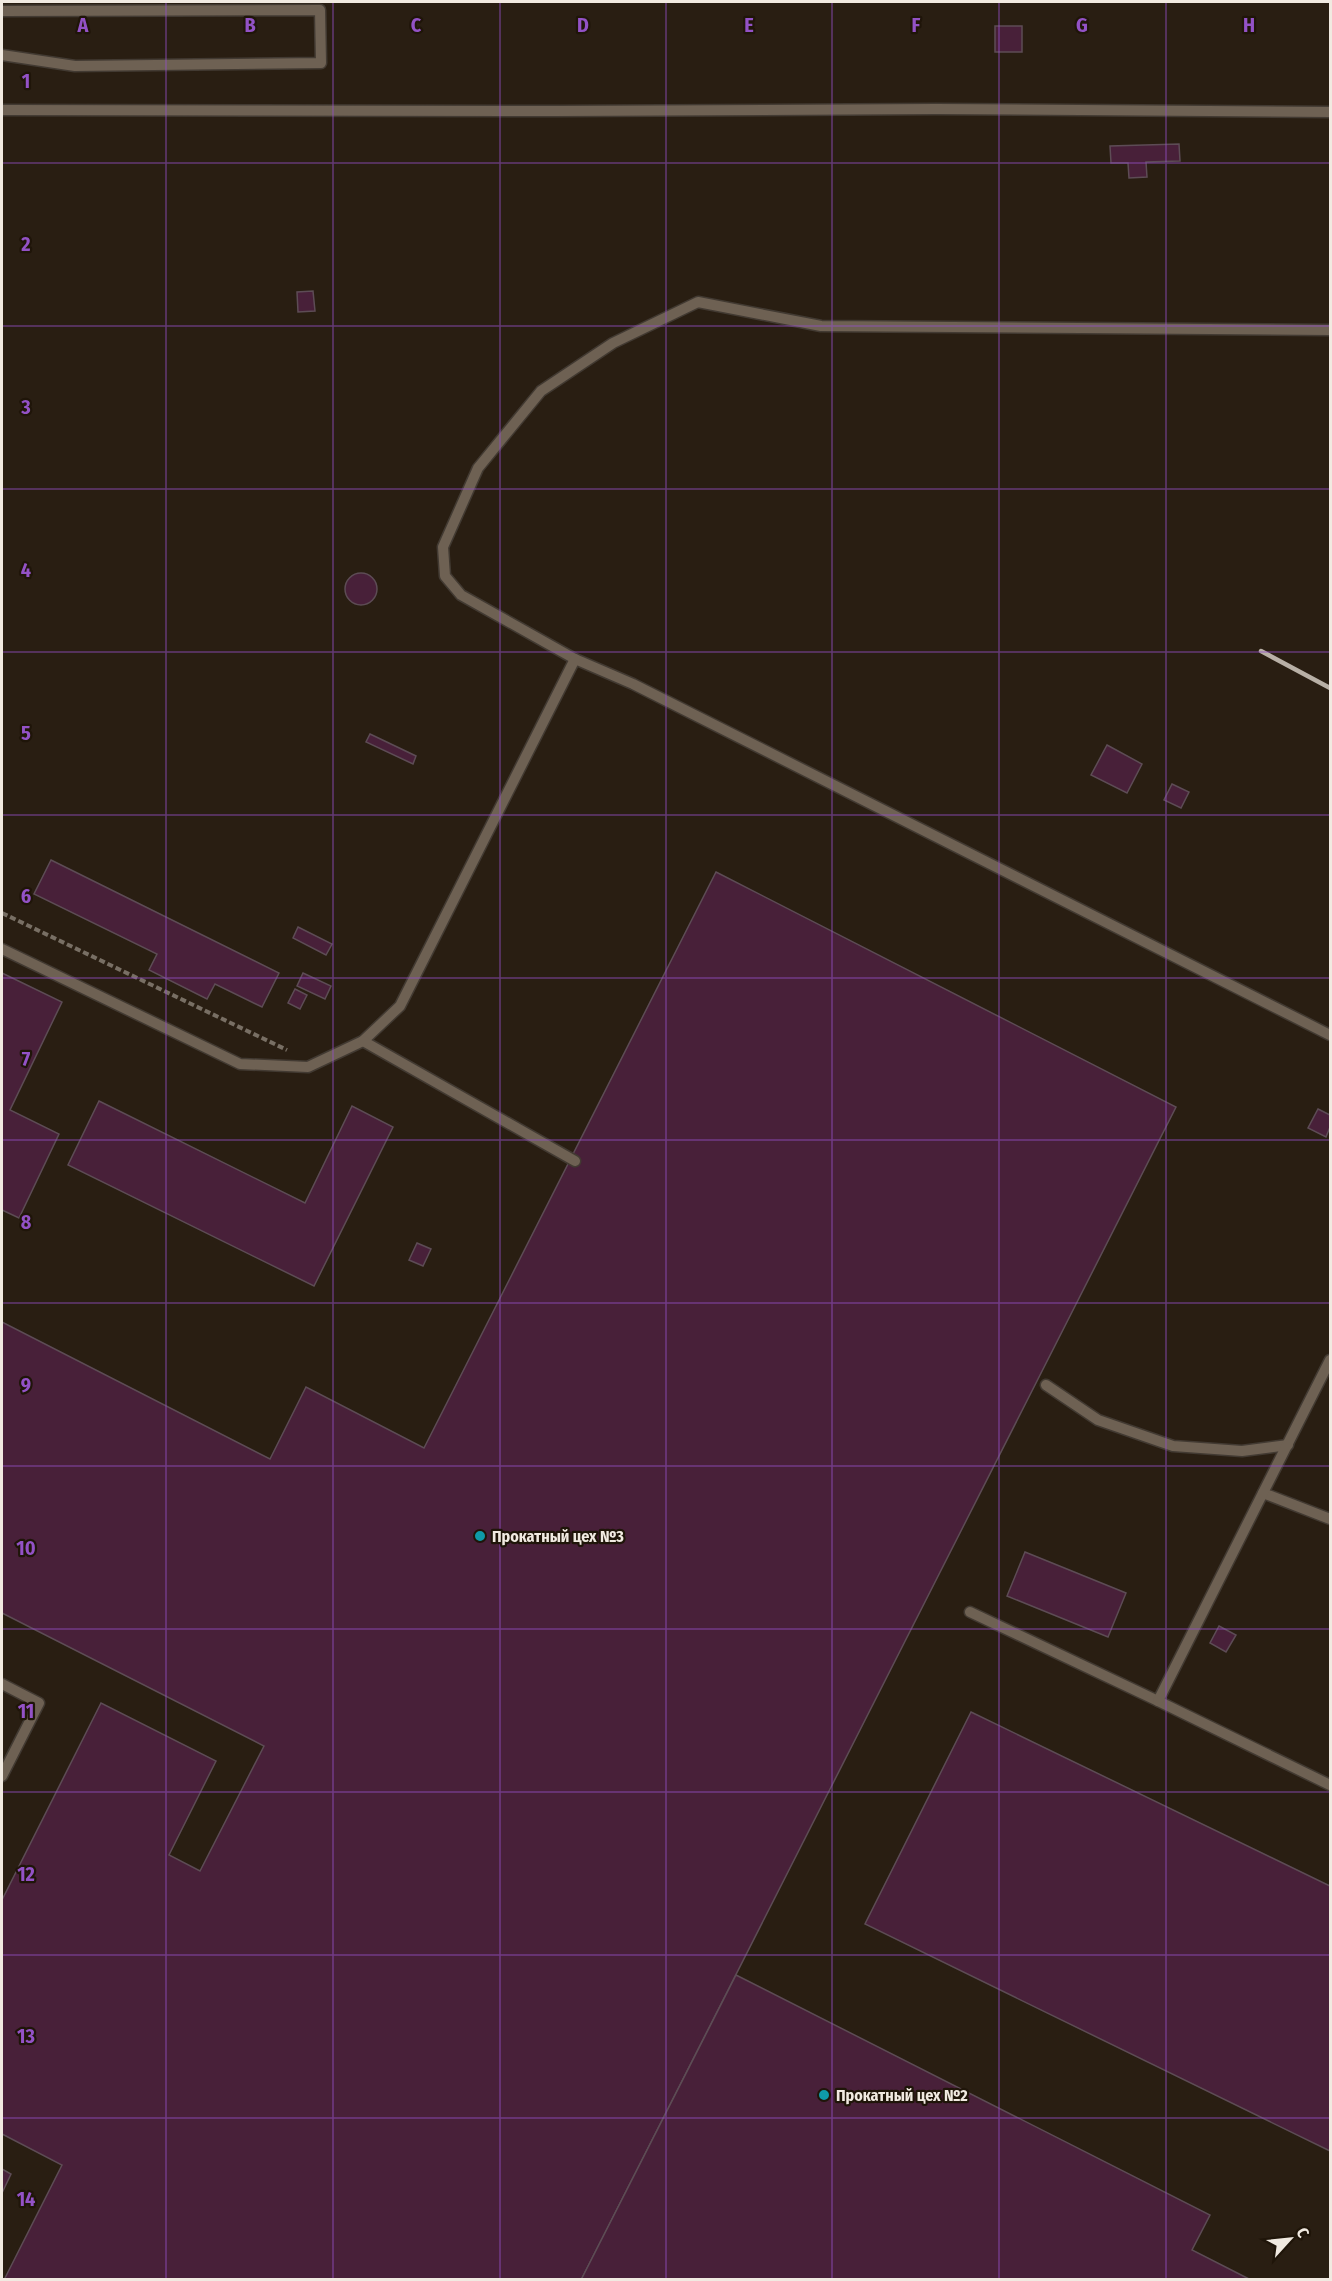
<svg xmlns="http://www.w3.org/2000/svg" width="1332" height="2281" font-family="'Fira Sans Condensed',sans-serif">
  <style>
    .building { fill: #482039; stroke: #5d4c55; stroke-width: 1.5 }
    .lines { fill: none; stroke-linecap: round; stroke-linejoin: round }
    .lane-casing { stroke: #423a32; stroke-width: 13 }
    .path { stroke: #786f64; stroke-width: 4; stroke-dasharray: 6 3; stroke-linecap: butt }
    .lane { stroke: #6e6153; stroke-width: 10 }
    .rail { stroke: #b8b0a6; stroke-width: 4.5 }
    .grid { fill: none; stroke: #9352c6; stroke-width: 1.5; stroke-opacity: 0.55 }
    .culture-dot { fill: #0f9aa8; stroke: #1f1509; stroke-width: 2 }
    .labels { text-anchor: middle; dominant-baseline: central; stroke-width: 4.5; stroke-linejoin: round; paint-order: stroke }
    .poi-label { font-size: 16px; font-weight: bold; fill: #f1eae1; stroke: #1f1509; text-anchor: start }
    .grid-label { font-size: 20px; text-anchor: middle; font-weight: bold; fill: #9352c6; stroke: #1f1509; stroke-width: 4.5; stroke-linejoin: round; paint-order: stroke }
  </style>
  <rect width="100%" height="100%" fill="#291e12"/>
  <g class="building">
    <rect x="995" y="26" width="27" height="26"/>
    <path d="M1179,144L1180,161L1146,162L1147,177L1129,178L1128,163H1111L1110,146Z"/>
    <path d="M313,291L315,311L298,312L297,292Z"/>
    <circle cx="361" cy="589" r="16"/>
    <path d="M370,734L416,756L413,764L366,742Z"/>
    <path d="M1107,745L1142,764L1127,793L1091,775Z"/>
    <path d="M1172,784L1189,792L1181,808L1164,800Z"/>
    <path d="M51,860L279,973L262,1007L215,984L207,999L149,970L157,954L34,894Z"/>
    <path d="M716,872L1176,1107L581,2280H4L62,2165L2,2134V1900L101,1703L216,1761L169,1855L200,1871L264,1746L2,1613V1322L270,1459L306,1387L424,1448Z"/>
    <path d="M298,927L332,944L326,955L293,938Z"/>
    <path d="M2,973L62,1002L10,1110L59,1134L19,1218L2,1210Z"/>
    <path d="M303,973L331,986L325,999L297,986Z"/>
    <path d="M295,989L307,995L300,1009L288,1003Z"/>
    <path d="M99,1101L305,1203L352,1106L393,1127L314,1286L68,1165Z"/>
    <path d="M1318,1109L1330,1115V1127L1326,1137L1308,1128Z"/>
    <path d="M417,1243L431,1249L423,1266L409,1260Z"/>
    <path d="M1025,1552L1126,1593L1108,1637L1007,1596Z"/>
    <path d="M1219,1626L1236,1635L1226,1652L1210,1643Z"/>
    <path d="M971,1712L1330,1886V2151L865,1924Z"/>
    <path d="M736,1975L1210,2215L1192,2250L1251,2280H581Z"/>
    <path d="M2,2169L11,2174L2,2193Z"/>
  </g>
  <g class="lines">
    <defs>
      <g id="lane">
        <path d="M2,11L320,10L321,63L75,66L2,55"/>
        <path d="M2,110L558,111L936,109L1330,112"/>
        <path d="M1330,330L821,326L698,302L613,343L541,391L478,468L443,547L445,576L461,595L575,659L633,684L1330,1035"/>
        <path d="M2,949L240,1064L308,1067L363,1041L400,1006L575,659"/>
        <path d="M363,1041L575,1161"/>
        <path d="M1046,1385L1098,1420L1173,1446L1242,1451L1288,1445"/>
        <path d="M1263,1493L1330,1519"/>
        <path d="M970,1612L1158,1701L1330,1785"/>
        <path d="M2,1684L39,1703L2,1776"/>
        <path d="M1158,1701L1330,1360"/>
      </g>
    </defs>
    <use href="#lane" class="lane-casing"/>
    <path class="path" d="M2,913L287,1050"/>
    <use href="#lane" class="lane"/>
    <path class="rail" d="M1261,651L1330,688"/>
  </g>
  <path class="grid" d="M166,2V2280M333,2V2280M500,2V2280M666,2V2280M832,2V2280M999,2V2280M1166,2V2280M2,163H1330M2,326H1330M2,489H1330M2,652H1330M2,815H1330M2,978H1330M2,1140H1330M2,1303H1330M2,1466H1330M2,1629H1330M2,1792H1330M2,1955H1330M2,2118H1330"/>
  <g class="culture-dot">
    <circle cx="480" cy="1536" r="6"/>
    <circle cx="824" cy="2095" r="6"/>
  </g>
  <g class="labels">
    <g class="poi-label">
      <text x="492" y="1536">Прокатный цех №3</text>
      <text x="836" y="2095">Прокатный цех №2</text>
    </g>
  </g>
  <g class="grid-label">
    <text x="83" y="32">A</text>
    <text x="250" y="32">B</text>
    <text x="416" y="32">C</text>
    <text x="583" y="32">D</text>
    <text x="749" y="32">E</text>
    <text x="916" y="32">F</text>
    <text x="1082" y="32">G</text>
    <text x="1249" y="32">H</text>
    <text x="26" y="88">1</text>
    <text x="26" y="251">2</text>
    <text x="26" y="414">3</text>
    <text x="26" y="577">4</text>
    <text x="26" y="740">5</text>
    <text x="26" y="903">6</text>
    <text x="26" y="1066">7</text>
    <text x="26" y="1229">8</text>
    <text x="26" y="1392">9</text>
    <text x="26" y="1555">10</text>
    <text x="26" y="1718">11</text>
    <text x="26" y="1881">12</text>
    <text x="26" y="2043">13</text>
    <text x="26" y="2206">14</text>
  </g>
  <rect width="1332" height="2281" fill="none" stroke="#f1eae1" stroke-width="6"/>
  <g transform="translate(1290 2239) rotate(63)" stroke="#1f1509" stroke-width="4.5" paint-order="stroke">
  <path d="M0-4.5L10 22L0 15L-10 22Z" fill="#f1eae1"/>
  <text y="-9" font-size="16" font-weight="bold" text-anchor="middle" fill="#f1eae1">С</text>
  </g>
</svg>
